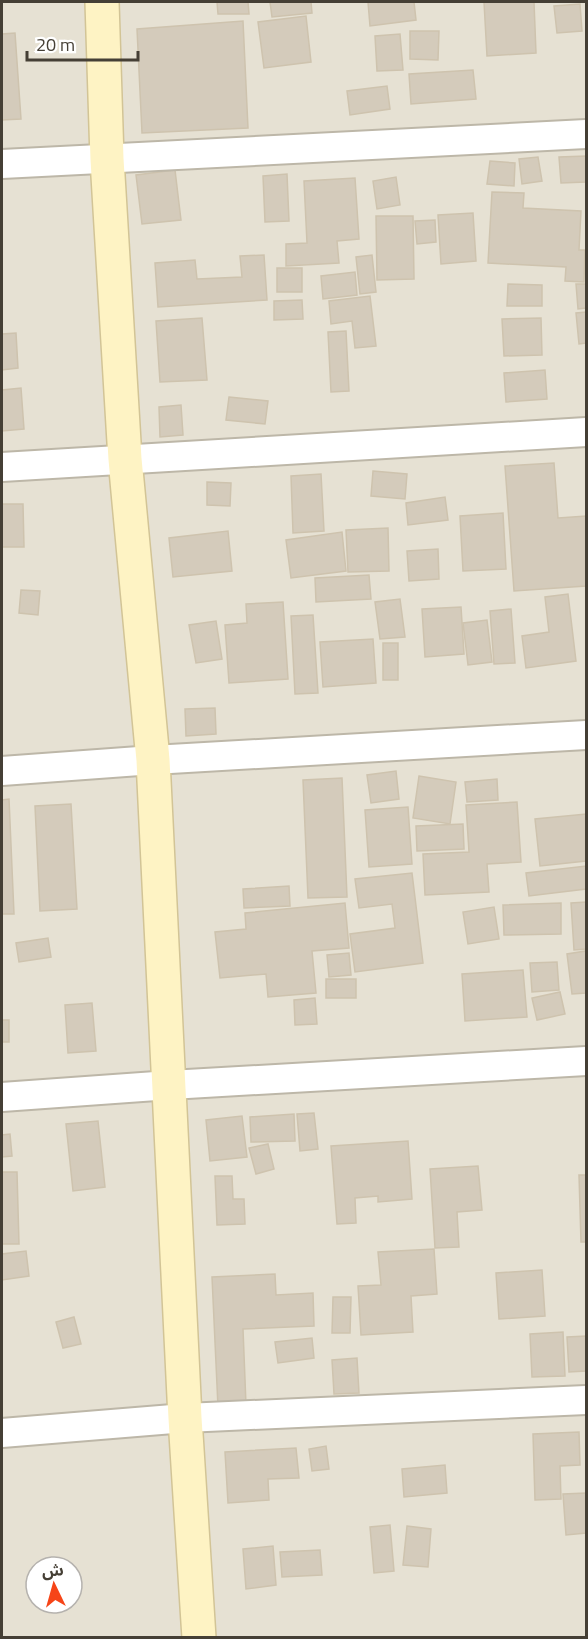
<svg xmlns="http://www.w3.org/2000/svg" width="588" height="1639" font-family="'Titillium Web','Noto Sans Arabic',sans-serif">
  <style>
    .residential { fill: #e6e1d3; fill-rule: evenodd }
    .building { fill: #d4cbbb; stroke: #cec3ae; stroke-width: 1.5 }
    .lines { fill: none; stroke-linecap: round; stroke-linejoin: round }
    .street-casing { stroke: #bdb7a8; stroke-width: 32 }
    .secondary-casing { stroke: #d2c496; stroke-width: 36 }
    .street { stroke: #fff; stroke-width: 28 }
    .secondary { stroke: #fef3c4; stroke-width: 33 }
  </style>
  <rect width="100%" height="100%" fill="#f2efe5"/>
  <path class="residential" d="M2,2H586V1637L2,1638ZM36,1567H72V1603H36Z"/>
  <g class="building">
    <path d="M217,2H248L249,14H218Z"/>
    <path d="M270,2H311L312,13L272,17Z"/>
    <path d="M368,2H414L416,20L370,26Z"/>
    <path d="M484,2H534L536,53L487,56Z"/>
    <path d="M580,4L582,31L557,33L554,6Z"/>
    <path d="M306,16L311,62L264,68L258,22Z"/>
    <path d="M243,21L248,128L142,133L137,29Z"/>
    <path d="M410,31H439L438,60L410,59Z"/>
    <path d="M15,33L21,119L2,120V34Z"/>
    <path d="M400,34L403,70L377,71L375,36Z"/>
    <path d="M473,70L476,99L411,104L409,74Z"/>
    <path d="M387,86L390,109L350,115L347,91Z"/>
    <path d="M586,156V182L561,183L559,157Z"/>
    <path d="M538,157L542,181L522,184L519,159Z"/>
    <path d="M490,161L515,163L514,186L487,184Z"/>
    <path d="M175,170L181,220L142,224L136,175Z"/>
    <path d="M287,174L289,221L265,222L263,176Z"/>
    <path d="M396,177L400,205L377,209L373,181Z"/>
    <path d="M355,178L359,239L337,241L339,263L286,266V244L307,243L304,181Z"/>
    <path d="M492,192L524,193L523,208L581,211L579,250H585L584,282L565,281L566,267L488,263Z"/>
    <path d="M473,213L476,261L441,264L438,215Z"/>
    <path d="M376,216H413L414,279L377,280Z"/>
    <path d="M435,220L436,242L417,244L415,221Z"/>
    <path d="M264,255L267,300L158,307L155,263L195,260L197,279L242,277L240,256Z"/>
    <path d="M372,255L376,292L360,294L356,257Z"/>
    <rect x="277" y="268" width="25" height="24"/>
    <path d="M355,272L357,295L323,299L321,276Z"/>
    <path d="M508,284L542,285V306H507Z"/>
    <path d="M576,284H586V308L578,309Z"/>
    <path d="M370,296L376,346L355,348L352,321L331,324L329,301Z"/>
    <path d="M302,300L303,319L274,320V301Z"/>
    <path d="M586,312V343L579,344L576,313Z"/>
    <path d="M202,318L207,380L160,382L156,321Z"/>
    <path d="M541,318L542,355L504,356L502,319Z"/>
    <path d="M346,331L349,391L331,392L328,332Z"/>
    <path d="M16,333L18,368L2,370V334Z"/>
    <path d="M545,370L547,399L506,402L504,373Z"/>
    <path d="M21,388L24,429L2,431V390Z"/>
    <path d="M229,397L268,401L265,424L226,420Z"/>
    <path d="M181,405L183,435L160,437L159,407Z"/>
    <path d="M554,463L558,518L586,516V586L514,591L505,466Z"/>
    <path d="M373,471L407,474L405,499L371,496Z"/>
    <path d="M321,474L324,531L293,533L291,476Z"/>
    <path d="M207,482L231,483L230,506L207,505Z"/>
    <path d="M445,497L448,520L408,525L406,503Z"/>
    <path d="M2,504H23L24,547H2Z"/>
    <path d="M503,513L506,569L463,571L460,516Z"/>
    <path d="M388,528L389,571L348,572L346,530Z"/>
    <path d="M228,531L232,571L173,577L169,538Z"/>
    <path d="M342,532L346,571L291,578L286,540Z"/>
    <path d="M438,549L439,579L409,581L407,551Z"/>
    <path d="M369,575L371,599L316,602L315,578Z"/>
    <path d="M21,590L40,591L38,615L19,613Z"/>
    <path d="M568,594L576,661L526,668L522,636L549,632L545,597Z"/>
    <path d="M400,599L405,637L380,639L375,602Z"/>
    <path d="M283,602L288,679L229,683L225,625L247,623L246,604Z"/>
    <path d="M461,607L464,654L425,657L422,609Z"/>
    <path d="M511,609L515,663L494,664L490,611Z"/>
    <path d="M313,615L318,693L295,694L291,616Z"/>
    <path d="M487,620L492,662L468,665L463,623Z"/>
    <path d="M216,621L222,659L196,663L189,625Z"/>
    <path d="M373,639L376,683L323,687L320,642Z"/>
    <rect x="383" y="643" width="15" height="37"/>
    <path d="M215,708L216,734L186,736L185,709Z"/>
    <path d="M396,771L399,799L371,803L367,775Z"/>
    <path d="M419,776L456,782L450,824L413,818Z"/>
    <path d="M342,778L347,897L308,898L303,780Z"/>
    <path d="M497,779L498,800L467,802L465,782Z"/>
    <path d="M9,799L14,914H2V800Z"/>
    <path d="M517,802L521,862L487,864L489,892L425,895L423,854L469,852L466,805Z"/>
    <path d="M71,804L77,909L40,911L35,806Z"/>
    <path d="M408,807L412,864L369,867L365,810Z"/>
    <path d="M586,814V861L540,866L535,819Z"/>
    <path d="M463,824L464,849L417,851L416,826Z"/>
    <path d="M586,866V889L529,896L526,873Z"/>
    <path d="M412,873L423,963L355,972L350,934L395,928L392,904L359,908L355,879Z"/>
    <path d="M289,886L290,906L244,908L243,889Z"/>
    <path d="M586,902V949L574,950L571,903Z"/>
    <path d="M345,903L349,948L312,951L316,993L268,997L266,974L220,978L215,932L246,929L245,913Z"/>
    <path d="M561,903V934L504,935L503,905Z"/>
    <path d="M494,907L499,939L468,944L463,912Z"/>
    <path d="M48,938L51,957L19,962L16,943Z"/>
    <path d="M586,951V993L572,994L567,954Z"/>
    <path d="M349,953L351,975L329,977L327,955Z"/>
    <path d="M557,962L559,990L532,992L530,963Z"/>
    <path d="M523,970L527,1017L465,1021L462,974Z"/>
    <rect x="326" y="979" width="30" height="19"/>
    <path d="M560,992L565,1014L537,1020L532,998Z"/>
    <path d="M315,998L317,1024L295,1025L294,1000Z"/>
    <path d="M92,1003L96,1051L68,1053L65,1005Z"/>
    <rect x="2" y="1020" width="7" height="22"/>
    <path d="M314,1113L318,1149L300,1151L297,1114Z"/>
    <path d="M294,1114L295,1141L251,1142L250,1117Z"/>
    <path d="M242,1116L247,1157L210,1161L206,1120Z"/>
    <path d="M98,1121L105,1187L73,1191L66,1124Z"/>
    <path d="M10,1134L12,1156L2,1157V1135Z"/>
    <path d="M408,1141L412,1199L378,1202V1196L355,1198L356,1223L337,1224L331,1146Z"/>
    <path d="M268,1144L274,1169L256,1174L249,1148Z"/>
    <path d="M478,1166L482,1210L457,1212L459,1247L435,1248L430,1169Z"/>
    <path d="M2,1172H17L19,1244H2Z"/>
    <path d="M579,1175H586V1242H581Z"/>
    <path d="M215,1176H232L233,1199H244L245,1224L217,1225Z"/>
    <path d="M434,1249L437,1294L411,1296L413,1332L361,1335L358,1286L381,1285L378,1252Z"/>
    <path d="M26,1251L29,1276L2,1280V1254Z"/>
    <path d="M542,1270L545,1316L499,1319L496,1273Z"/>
    <path d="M275,1274L276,1295L313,1293L314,1326L243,1329L246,1405L218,1407L212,1277Z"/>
    <path d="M333,1297H351L350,1333H332Z"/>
    <path d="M74,1317L81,1344L63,1348L56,1322Z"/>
    <path d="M563,1332L565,1376L532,1377L530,1334Z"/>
    <path d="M586,1336V1371L569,1372L567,1337Z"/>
    <path d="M312,1338L314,1358L278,1363L275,1342Z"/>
    <path d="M357,1358L359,1393L334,1394L332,1360Z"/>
    <path d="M579,1432L580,1465L560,1466L561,1499L535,1500L533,1434Z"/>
    <path d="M326,1446L329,1469L312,1471L309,1449Z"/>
    <path d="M296,1448L299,1478L268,1479L269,1500L228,1503L225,1452Z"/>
    <path d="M445,1465L447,1493L404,1497L402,1469Z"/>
    <path d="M586,1493V1533L566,1535L563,1494Z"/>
    <path d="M390,1525L394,1571L374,1573L370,1527Z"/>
    <path d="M407,1526L431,1529L428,1567L403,1565Z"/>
    <path d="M273,1546L276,1585L246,1589L243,1549Z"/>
    <path d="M320,1550L322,1575L282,1577L280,1552Z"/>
  </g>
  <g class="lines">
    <defs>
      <g id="street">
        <path d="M2,164L586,134"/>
        <path d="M2,467L586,432"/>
        <path d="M2,771L153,760L586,735"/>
        <path d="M2,1097L170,1085L586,1061"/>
        <path d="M2,1433L185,1418L586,1400"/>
      </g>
      <path id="secondary" d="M102,2L107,159L125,459L153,760L185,1418L199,1638"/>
    </defs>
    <use href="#street" class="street-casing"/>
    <use href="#secondary" class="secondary-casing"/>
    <use href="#street" class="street"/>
    <use href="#secondary" class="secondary"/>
  </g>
  <rect width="588" height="1639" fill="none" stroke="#453f35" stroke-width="6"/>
  <g transform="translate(54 1585) rotate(355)"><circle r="28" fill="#ffffff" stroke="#b5b2ae" stroke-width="1.5"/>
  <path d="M0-4.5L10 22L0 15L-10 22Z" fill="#f64518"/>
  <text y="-9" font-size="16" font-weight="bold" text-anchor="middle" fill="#453f35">ش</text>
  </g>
  <path d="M27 51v9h111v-9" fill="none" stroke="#453f35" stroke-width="3"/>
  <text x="36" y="51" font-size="18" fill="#453f35" stroke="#ffffff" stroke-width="4.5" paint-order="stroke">20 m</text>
</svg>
